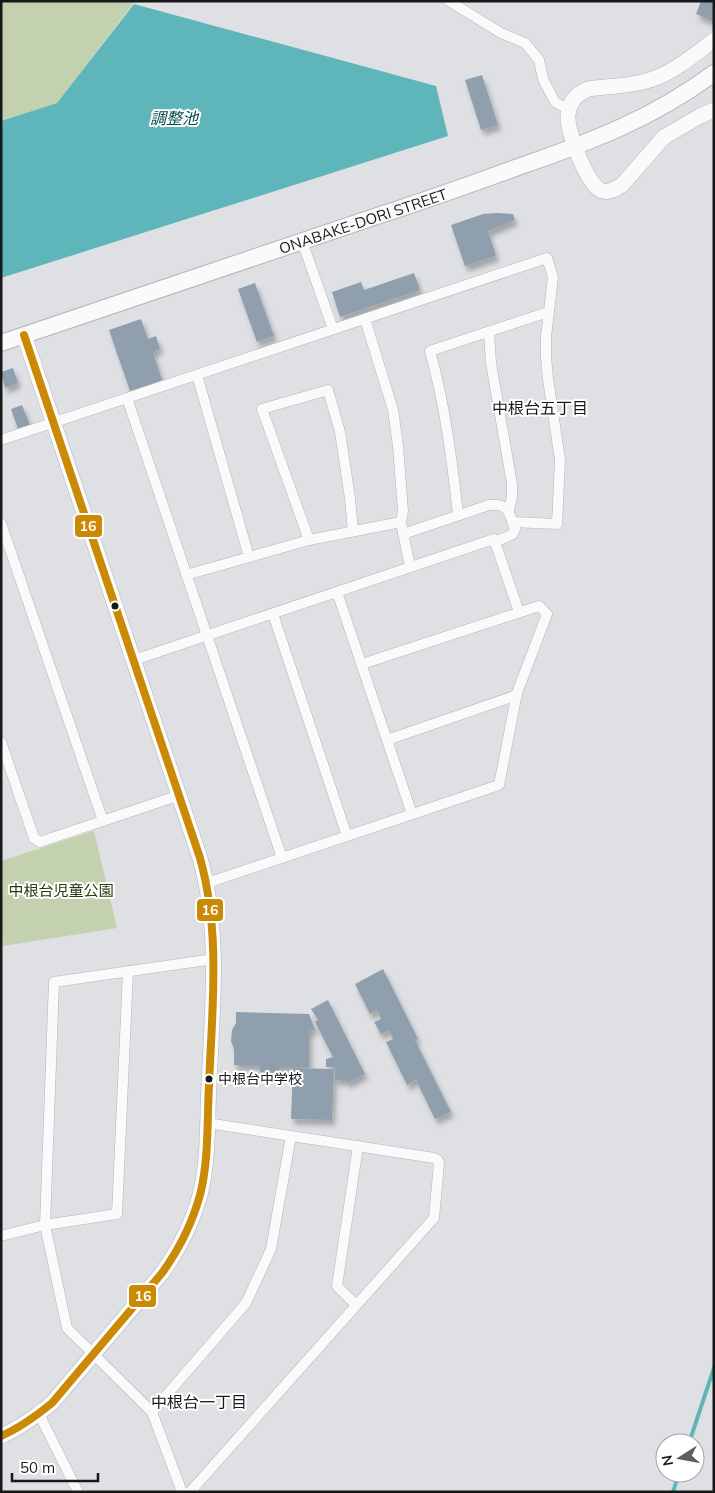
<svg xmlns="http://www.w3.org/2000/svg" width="715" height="1493" font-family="Mulish,'Noto Sans JP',sans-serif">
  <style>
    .green { fill: #c3d1ae }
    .water { fill: #5fb6ba }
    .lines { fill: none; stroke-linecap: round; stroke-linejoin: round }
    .stream { stroke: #5fb6ba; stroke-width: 4 }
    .building { fill: #909fae; filter: url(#shadow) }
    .street-casing { stroke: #b3b5b6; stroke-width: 11 }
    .secondary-casing { stroke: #b3b5b6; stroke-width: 16 }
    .primary-casing { stroke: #b3b5b6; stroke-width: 18 }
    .street { stroke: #fafafb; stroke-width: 10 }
    .secondary { stroke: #fafafb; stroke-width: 15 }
    .primary { stroke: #fafafb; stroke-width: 16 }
    .bus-1-casing { stroke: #fff; stroke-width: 11 }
    .bus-1 { stroke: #ca8a05; stroke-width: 8 }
    .bus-dot { fill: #171819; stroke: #fff; stroke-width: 2 }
    .labels { text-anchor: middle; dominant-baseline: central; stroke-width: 4; stroke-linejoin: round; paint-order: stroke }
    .bus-label { font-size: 14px; fill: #171819; stroke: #fff; text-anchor: start }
    .street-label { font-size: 15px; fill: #171819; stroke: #fff }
    .park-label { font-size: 15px; fill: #2b3810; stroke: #fff }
    .water-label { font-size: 16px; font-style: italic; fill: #044c4f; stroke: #fff }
    .neighbourhood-label { font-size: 16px; fill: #171819; stroke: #fff }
    .line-badge { stroke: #fff; stroke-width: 2 }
    .badge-label { font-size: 14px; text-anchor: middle; font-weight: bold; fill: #fff }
  </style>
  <defs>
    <filter id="shadow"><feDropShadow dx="3" dy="5.5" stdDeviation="2.5" flood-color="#0004"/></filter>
  </defs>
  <rect width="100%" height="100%" fill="#dee0e3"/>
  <g class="green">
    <path d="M1,1H135L57,103L1,121Z"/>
    <path d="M94,831L117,928L3,946L1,916V861Z"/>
  </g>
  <path class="water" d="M134,4L436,86L448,136L1,278V121L57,103Z"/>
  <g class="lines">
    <g class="stream">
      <path d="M689,1443L714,1368"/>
      <path d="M673,1492L679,1473"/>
    </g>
  </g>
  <g class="building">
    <path d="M701,1H714V22L696,14Z"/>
    <path d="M482,75L498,125L481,130L465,80Z"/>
    <path d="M498,213L513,214L515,220L488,231L496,256L465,266L451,225L483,214Z"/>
    <path d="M414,273L420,290L340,317L332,292L361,282L364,290Z"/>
    <path d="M255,283L274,336L257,342L238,289Z"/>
    <path d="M141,319L148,339L156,336L160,349L153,352L162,380L130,391L109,330Z"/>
    <path d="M13,368L18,383L5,388L1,372Z"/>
    <path d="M22,405L30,425L18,429L11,409Z"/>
    <path d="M383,969L418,1039L415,1040L451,1112L435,1119L416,1080L407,1085L386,1042L393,1039L389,1030L381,1034L374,1022L381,1019L377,1010L370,1014L355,984Z"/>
    <path d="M328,1000L365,1074L347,1083L346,1080H335V1067H326V1059L333,1057L315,1022L318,1020L311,1009Z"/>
    <path d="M236,1012L309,1014L315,1030L309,1031V1067H279V1073L260,1072V1065H234V1049L231,1041L232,1030L236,1023Z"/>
    <path d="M293,1068L334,1069L332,1120L291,1119Z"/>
  </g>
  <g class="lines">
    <defs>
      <g id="street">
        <path d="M449,1L501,33L525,43L539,60L543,79L555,102L569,110"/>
        <path d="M302,241L333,329"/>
        <path d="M365,319L393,410L398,446L403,511L401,522L410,567"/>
        <path d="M489,332L491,363L512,484V497L509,510"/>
        <path d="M197,375L249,557"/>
        <path d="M127,398L282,858"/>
        <path d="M1,440L547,258L553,277L546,337V357L548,379L560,460L557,524L512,522"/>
        <path d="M458,515C452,460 445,405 430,351L548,312"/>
        <path d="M1,523L103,821"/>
        <path d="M403,534L489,505C509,503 509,513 515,529L513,534L495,542"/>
        <path d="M309,540L262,409L328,390L340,432L350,498L353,531"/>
        <path d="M186,575L309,540L401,522"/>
        <path d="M337,592L412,814"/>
        <path d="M273,614L347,836"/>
        <path d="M134,660L494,539L519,612"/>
        <path d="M387,740L517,695"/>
        <path d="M1,742L34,838L40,842L180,795"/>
        <path d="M207,883L499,785L517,693L547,614L539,606L362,664"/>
        <path d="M1,1236L45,1225L117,1214L128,971"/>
        <path d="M356,1305L337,1286L358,1146"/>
        <path d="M152,1412L246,1303L271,1249L291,1136"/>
        <path d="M39,1414L78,1492"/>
        <path d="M182,1492L152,1412L67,1328L45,1225L54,982L214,959"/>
        <path d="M190,1492L434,1218L439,1163L438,1160L434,1158L207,1123"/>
      </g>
      <g id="secondary">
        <path d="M714,40C696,53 678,69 658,77C636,86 611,86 588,89C581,93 574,96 571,104C570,107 568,112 568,115C567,131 586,182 600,190C606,194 616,189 622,185L664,137L700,116L714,110"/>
        <path d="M1,1436C20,1428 36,1416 52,1403L162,1273C180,1248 192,1224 200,1195C209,1160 207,1121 209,1085C212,1009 221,933 200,858L24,335"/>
      </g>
      <g id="primary">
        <path id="s1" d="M1,343C127,300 253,257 380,215C427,200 474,183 521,166C590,142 654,118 714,73"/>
      </g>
    </defs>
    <use href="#street" class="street-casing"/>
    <use href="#secondary" class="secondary-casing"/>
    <use href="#primary" class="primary-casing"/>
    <use href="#street" class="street"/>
    <use href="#secondary" class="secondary"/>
    <use href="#primary" class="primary"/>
    <defs>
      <path id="bus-1" d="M1,1436C20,1428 36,1416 52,1403L162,1273C180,1248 192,1224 200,1195C209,1160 207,1121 209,1085C212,1009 221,933 200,858L24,335"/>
    </defs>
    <use href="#bus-1" class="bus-1-casing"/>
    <use href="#bus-1" class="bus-1"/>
  </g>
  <g class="bus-dot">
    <circle cx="115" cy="606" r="4.5"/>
    <circle cx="209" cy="1079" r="4.5"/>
  </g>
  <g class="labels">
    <g class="bus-label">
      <text x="218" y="1079">中根台中学校</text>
    </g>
    <g class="street-label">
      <text stroke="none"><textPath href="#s1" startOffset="382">ONABAKE-DORI STREET</textPath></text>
    </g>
    <g class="park-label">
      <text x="61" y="890">中根台児童公園</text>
    </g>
    <g class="water-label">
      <text x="174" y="118">調整池</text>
    </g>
    <g class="neighbourhood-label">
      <text x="540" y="408">中根台五丁目</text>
      <text x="199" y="1402">中根台一丁目</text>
    </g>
  </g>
  <g class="line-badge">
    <rect x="74" y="514" width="29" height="24" rx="5" fill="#ca8a05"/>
    <rect x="196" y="898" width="28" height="24" rx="5" fill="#ca8a05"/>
    <rect x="128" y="1284" width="29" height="24" rx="5" fill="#ca8a05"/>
  </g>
  <g class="badge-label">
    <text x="88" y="531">16</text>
    <text x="210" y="915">16</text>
    <text x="143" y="1301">16</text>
  </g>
  <rect width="715" height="1493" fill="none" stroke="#171819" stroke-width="5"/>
  <g transform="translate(680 1458) rotate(259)"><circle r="24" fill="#ffffff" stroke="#a2a3a3"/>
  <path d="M0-4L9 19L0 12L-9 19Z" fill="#5d5e60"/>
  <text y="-8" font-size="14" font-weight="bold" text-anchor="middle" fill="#171819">N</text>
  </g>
  <path d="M12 1473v8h86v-8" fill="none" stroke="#171819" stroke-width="2.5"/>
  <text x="20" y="1473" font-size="15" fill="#171819" stroke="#ffffff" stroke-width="4" paint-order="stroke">50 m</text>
</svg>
